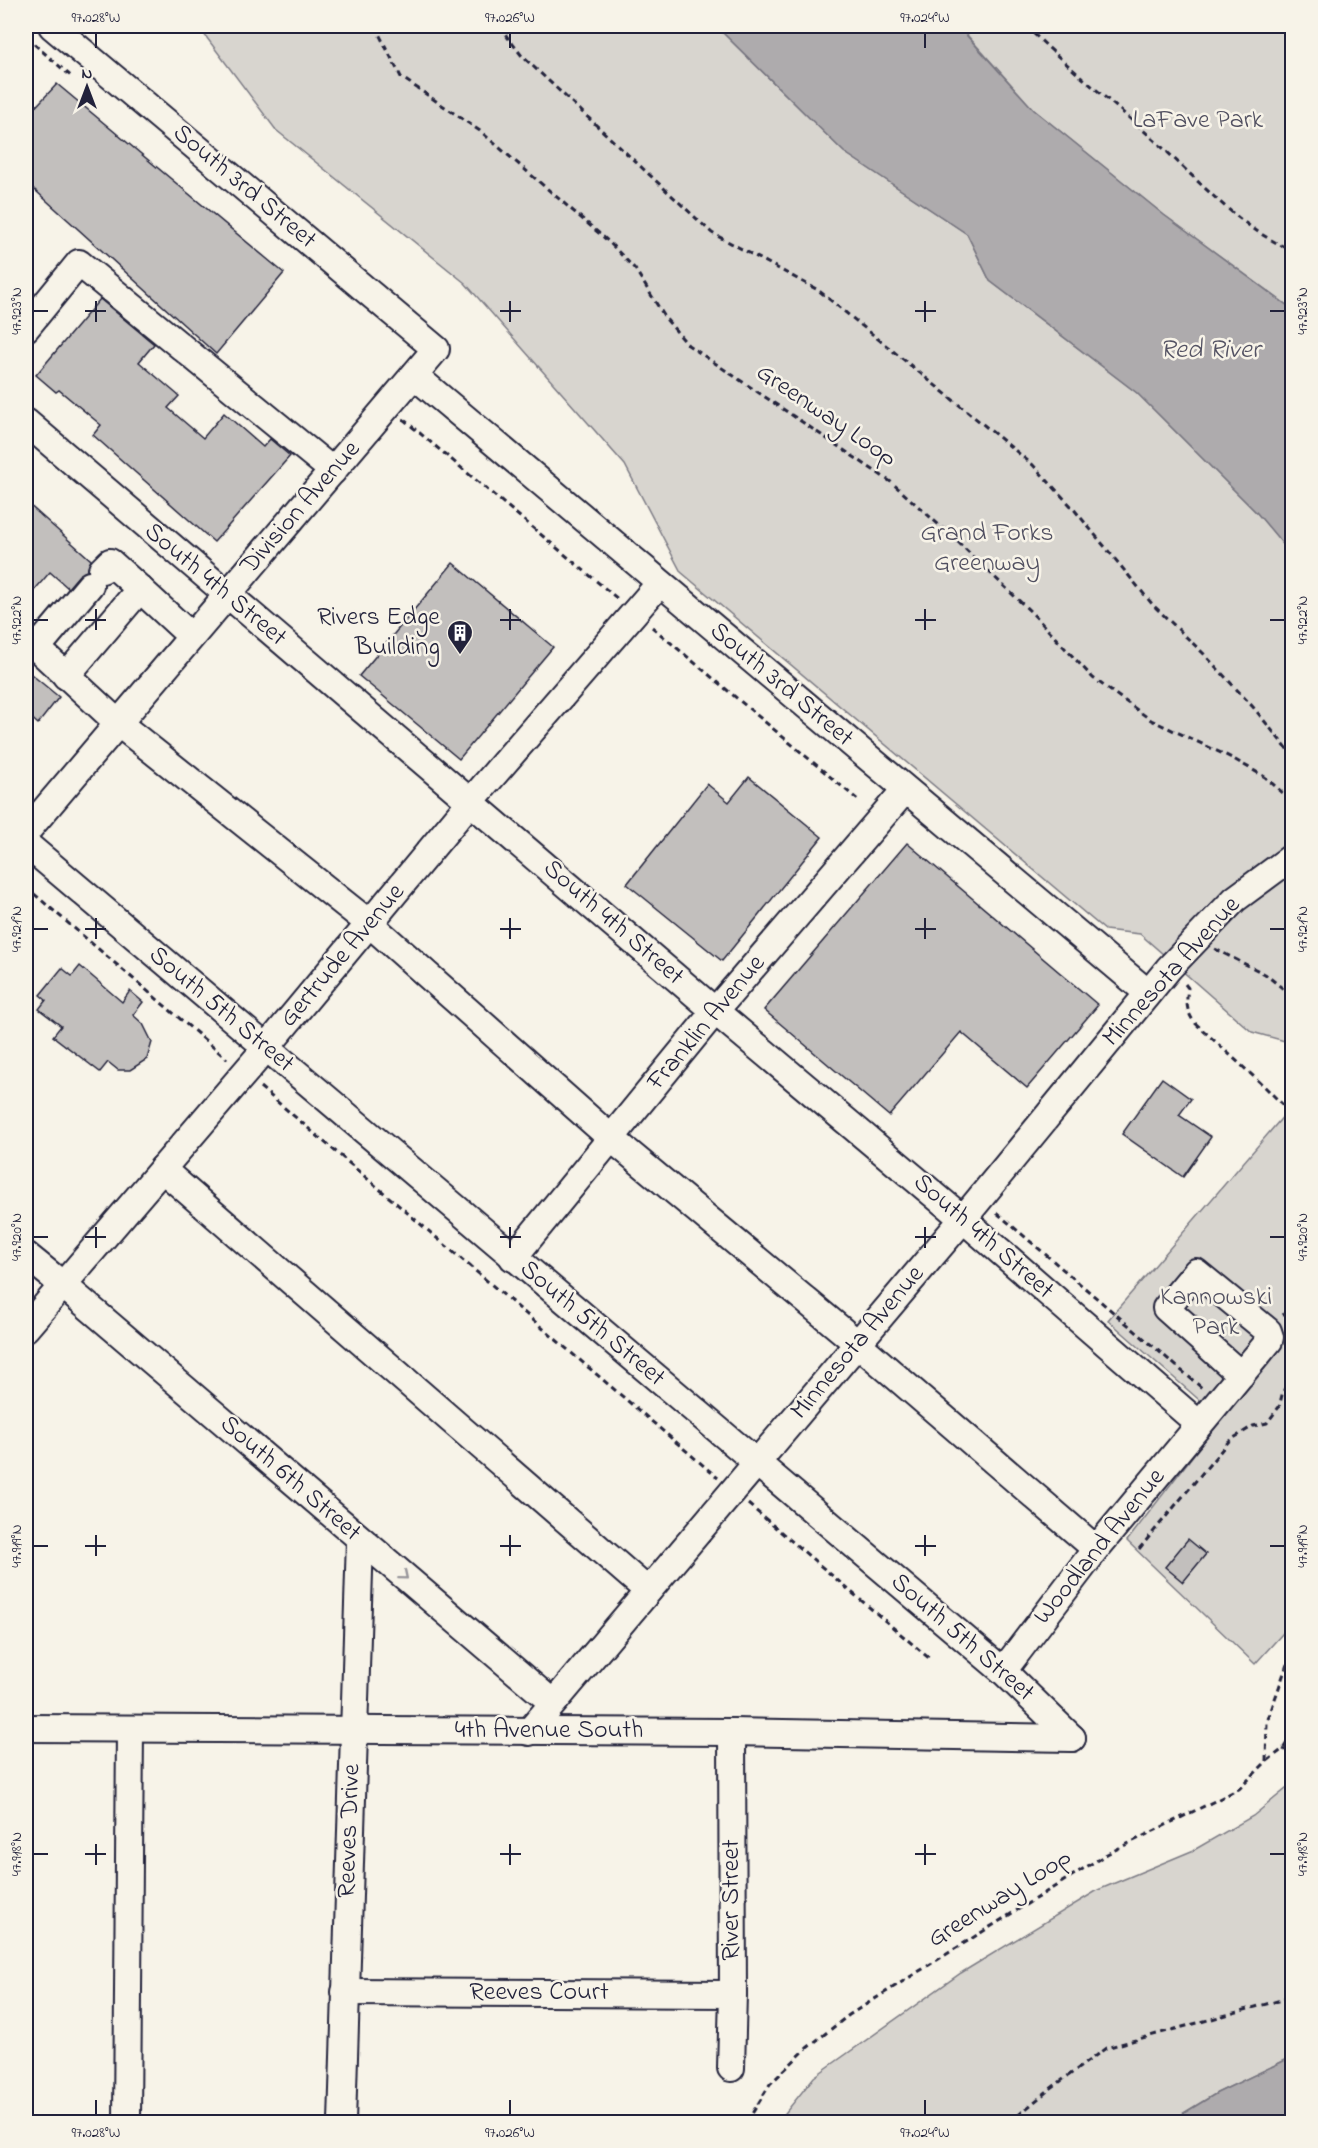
<svg xmlns="http://www.w3.org/2000/svg" width="1318" height="2148" font-family="'Indie Flower',sans-serif">
  <style>
    .green { fill: #d8d5cf; stroke: #7d7c85; stroke-width: 1.5 }
    .water { fill: #aeabad; stroke: #76747f; stroke-width: 1.5 }
    .building { fill: #c2bfbd; stroke: #22223b; stroke-width: 1.5 }
    .lines { fill: none; stroke-linecap: round; stroke-linejoin: round }
    .minor-casing { stroke: #22223b; stroke-width: 30 }
    .path { stroke: #22223b; stroke-width: 3; stroke-dasharray: 6 4.5; stroke-linecap: butt }
    .minor { stroke: #f7f3e8; stroke-width: 26 }
    .oneway { stroke: #97959a }
    .ticks { fill: none; stroke: #22223b; stroke-width: 2 }
    .labels { text-anchor: middle; dominant-baseline: central; stroke-width: 5; stroke-linejoin: round; paint-order: stroke }
    .park-label { font-size: 26px; fill: #504f60; stroke: #f7f3e8 }
    .street-label { font-size: 26px; fill: #22223b; stroke: #f7f3e8 }
    .poi-label { font-size: 26px; fill: #22223b; stroke: #f7f3e8; text-anchor: end }
    .water-label { font-size: 27px; font-style: italic; fill: #535263; stroke: #f7f3e8 }
    .neatline { fill: none; stroke: #22223b; stroke-width: 2 }
    .ticks-label { font-size: 15px; text-anchor: middle; fill: #22223b }
  </style>
  <rect width="100%" height="100%" fill="#f7f3e8"/>
  <filter id="ink" filterUnits="userSpaceOnUse"><feTurbulence type="fractalNoise" baseFrequency=".0167" numOctaves="2"/><feDisplacementMap in="SourceGraphic" scale="12" xChannelSelector="R" yChannelSelector="G"/><feConvolveMatrix kernelMatrix="1 2 1 2 8 2 1 2 1" color-interpolation-filters="sRGB"/></filter>
  <g filter="url(#ink)">
    <g class="green">
      <path d="M198,26H716L844,152L967,234L990,281L1137,393L1257,513L1292,555V1043L1252,1032L1140,934L1105,930L681,572L625,465L465,283L276,130Z"/>
      <path d="M959,26H1292V309L1164,215L1034,110Z"/>
      <path d="M1292,1106V1623L1255,1664L1127,1541L1221,1419L1108,1320Z"/>
      <path d="M1292,1784V2057L1217,2093L1169,2122H778L814,2077L961,1973L1098,1890L1194,1850L1253,1816Z"/>
    </g>
    <g class="water">
      <path d="M716,26H958L1034,110L1164,215L1292,309V555L1257,513L1137,393L990,281L967,234L844,152Z"/>
      <path d="M1292,2057V2122H1169L1217,2093Z"/>
    </g>
    <g class="building">
      <path d="M57,84L284,273L216,354L26,182V117Z"/>
      <path d="M100,299L154,344L139,362L179,396L168,408L203,438L224,413L263,447L270,439L290,456L214,542L93,435L101,425L59,390L56,392L36,375Z"/>
      <path d="M26,502L91,560L87,571L79,575L68,588L50,572L26,600Z"/>
      <path d="M453,563L553,647L459,759L359,676Z"/>
      <path d="M26,670L59,697L38,724L26,713Z"/>
      <path d="M749,777L822,837L722,961L627,884L707,784L729,802Z"/>
      <path d="M907,843L1098,1005L1027,1088L961,1032L889,1116L764,1010Z"/>
      <path d="M80,966L122,1002L130,991L143,1002L133,1015L143,1024L152,1042L147,1059L130,1070H118L108,1062L100,1072L53,1036L61,1026L39,1009L46,1000L40,995L62,968L72,976Z"/>
      <path d="M1162,1078L1191,1099L1179,1115L1211,1137L1183,1177L1122,1134Z"/>
      <path d="M1188,1539L1206,1554L1183,1582L1165,1567Z"/>
    </g>
    <g class="lines">
      <defs>
        <g id="minor">
          <path d="M26,328L79,263L333,471"/>
          <path d="M415,376L1148,993"/>
          <path d="M26,422L715,1011L963,1219L1199,1424"/>
          <path d="M102,570L110,562L140,589"/>
          <path d="M26,638L118,723L370,924L611,1138L857,1343L1096,1549"/>
          <path d="M37,648L90,585"/>
          <path d="M66,676L140,589L191,636"/>
          <path d="M26,832L436,349L52,26"/>
          <path d="M26,844L1003,1671L1072,1738"/>
          <path d="M162,1169L648,1591"/>
          <path d="M26,1255L63,1285L553,1703"/>
          <path d="M513,1258L715,1011L905,790"/>
          <path d="M26,1328L266,1048L471,801L660,583"/>
          <path d="M1003,1671L1096,1549L1269,1341L1270,1337L1268,1331L1196,1272L1166,1308L1241,1375"/>
          <path d="M26,1728L732,1732L1072,1738"/>
          <path d="M529,1732L963,1219L1169,968L1235,899L1292,857"/>
          <path d="M345,1992L733,1994"/>
          <path d="M731,2068L733,1994L732,1732"/>
          <path d="M127,2122L130,1729"/>
          <path d="M342,2122L360,1539"/>
        </g>
      </defs>
      <use href="#minor" class="minor-casing"/>
      <g class="path">
        <path d="M375,26L401,77L480,131L608,241L635,269L666,319L688,345L891,482L959,543L1032,613L1093,678L1151,720L1232,758L1265,777L1292,801"/>
        <path d="M499,26L522,56L712,233L818,290L1033,465L1072,507L1153,605L1203,653L1253,707L1292,755"/>
        <path d="M1026,26C1066,66 1111,101 1153,139C1195,176 1239,229 1292,250"/>
        <path d="M26,37L73,78"/>
        <path d="M403,419L619,600"/>
        <path d="M652,627L858,800"/>
        <path d="M26,887L227,1059"/>
        <path d="M1215,949L1265,974L1292,996"/>
        <path d="M1185,984L1188,988C1186,1002 1186,1010 1194,1022L1264,1086L1292,1114"/>
        <path d="M260,1087L718,1478"/>
        <path d="M997,1213L1202,1388"/>
        <path d="M1283,1315L1292,1304"/>
        <path d="M748,1504L930,1659"/>
        <path d="M1139,1549L1229,1441L1253,1426L1267,1423L1279,1407L1283,1391L1292,1379"/>
        <path d="M1283,1749L1292,1753"/>
        <path d="M1266,1761L1267,1722L1292,1650"/>
        <path d="M747,2122L770,2084L807,2048L849,2015L1107,1854L1239,1789L1266,1762L1283,1749L1292,1735"/>
        <path d="M1010,2122L1050,2089L1106,2048L1292,1997"/>
      </g>
      <use href="#minor" class="minor"/>
    </g>
    <defs><path id="oneway-chevron" d="M-2-3.5L2.5 0L-2 3.5" fill="none" stroke-width="1.6" stroke-linecap="round" stroke-linejoin="round" transform="scale(1.5)"/></defs>
    <use class="oneway" href="#oneway-chevron" transform="translate(404 1576) rotate(40)"/>
  </g>
  <path class="ticks" d="M96,33V48M510,33V48M925,33V48M96,301V322M510,301V322M925,301V322M33,311H48M85,311H106M500,311H521M915,311H936M1270,311H1285M96,609V630M510,609V630M925,609V630M33,620H48M85,620H106M500,620H521M915,620H936M1270,620H1285M96,918V939M510,918V939M925,918V939M33,929H48M85,929H106M500,929H521M915,929H936M1270,929H1285M96,1227V1248M510,1227V1248M925,1227V1248M33,1237H48M85,1237H106M500,1237H521M915,1237H936M1270,1237H1285M96,1535V1556M510,1535V1556M925,1535V1556M33,1546H48M85,1546H106M500,1546H521M915,1546H936M1270,1546H1285M96,1844V1865M510,1844V1865M925,1844V1865M33,1854H48M85,1854H106M500,1854H521M915,1854H936M1270,1854H1285M96,2100V2115M510,2100V2115M925,2100V2115"/>
  <defs>
    <symbol id="building-pin" viewBox="-11 -11 22 30"><path d="M0 17L-7.5 6A9.5 9.5 0 1 1 7.5 6Z" fill="#22223b" stroke="#f7f3e8"/><path d="M-4-6H4V6H1V3H-1V6H-4ZM-2.5-4.3h1.7v1.8h-1.7ZM.8-4.3h1.7v1.8H.8ZM-2.5-1h1.7V.8h-1.7ZM.8-1h1.7V.8H.8Z" fill="#fff"/></symbol>
  </defs>
  <g fill-rule="evenodd">
    <use href="#building-pin" x="445" y="618" width="30" height="40"/>
  </g>
  <g class="labels">
    <g class="park-label">
      <text x="1198" y="121">LaFave Park</text>
      <text x="987" y="534">Grand Forks<tspan x="987" dy="30">Greenway</tspan></text>
      <text x="1216" y="1298">Kannowski<tspan x="1216" dy="30">Park</tspan></text>
    </g>
    <g class="street-label">
      <text transform="translate(244 187) rotate(40)">South 3rd Street</text>
      <text transform="translate(826 416) rotate(34)">Greenway Loop</text>
      <text transform="translate(301 508) rotate(-49)">Division Avenue</text>
      <text transform="translate(215 585) rotate(40)">South 4th Street</text>
      <text transform="translate(781 685) rotate(40)">South 3rd Street</text>
      <text transform="translate(613 923) rotate(41)">South 4th Street</text>
      <text transform="translate(343 956) rotate(-50)">Gertrude Avenue</text>
      <text transform="translate(1172 972) rotate(-48)">Minnesota Avenue</text>
      <text transform="translate(221 1010) rotate(40)">South 5th Street</text>
      <text transform="translate(707 1023) rotate(-50)">Franklin Avenue</text>
      <text transform="translate(983 1237) rotate(41)">South 4th Street</text>
      <text transform="translate(592 1324) rotate(40)">South 5th Street</text>
      <text transform="translate(858 1343) rotate(-50)">Minnesota Avenue</text>
      <text transform="translate(290 1479) rotate(41)">South 6th Street</text>
      <text transform="translate(1100 1547) rotate(-51)">Woodland Avenue</text>
      <text transform="translate(962 1638) rotate(41)">South 5th Street</text>
      <text x="549" y="1731">4th Avenue South</text>
      <text transform="translate(350 1831) rotate(-88)">Reeves Drive</text>
      <text transform="translate(1000 1899) rotate(-32)">Greenway Loop</text>
      <text transform="translate(732 1900) rotate(-90)">River Street</text>
      <text x="539" y="1993">Reeves Court</text>
    </g>
    <g class="poi-label">
      <text x="440" y="618">Rivers Edge<tspan x="440" dy="30">Building</tspan></text>
    </g>
    <g class="water-label">
      <text x="1210" y="350">Red River</text>
    </g>
  </g>
  <rect width="1318" height="2148" fill="none" stroke="#f7f3e8" stroke-width="66"/>
  <g transform="translate(87 87)" stroke="#f7f3e8" stroke-width="4.5" paint-order="stroke">
  <path d="M0-4.5L10 22L0 15L-10 22Z" fill="#22223b"/>
  <text y="-9" font-size="16" font-weight="bold" text-anchor="middle" fill="#22223b">N</text>
  </g>
  <rect x="33" y="33" width="1252" height="2082" class="neatline"/>
  <g class="ticks-label">
    <text x="96" y="22">97.028°W</text>
    <text x="510" y="22">97.026°W</text>
    <text x="925" y="22">97.024°W</text>
    <text transform="translate(16 311) rotate(-90)" y="5">47.923°N</text>
    <text transform="translate(1302 311) rotate(-90)" y="5">47.923°N</text>
    <text transform="translate(16 620) rotate(-90)" y="5">47.922°N</text>
    <text transform="translate(1302 620) rotate(-90)" y="5">47.922°N</text>
    <text transform="translate(16 929) rotate(-90)" y="5">47.921°N</text>
    <text transform="translate(1302 929) rotate(-90)" y="5">47.921°N</text>
    <text transform="translate(16 1237) rotate(-90)" y="5">47.920°N</text>
    <text transform="translate(1302 1237) rotate(-90)" y="5">47.920°N</text>
    <text transform="translate(16 1546) rotate(-90)" y="5">47.919°N</text>
    <text transform="translate(1302 1546) rotate(-90)" y="5">47.919°N</text>
    <text transform="translate(16 1854) rotate(-90)" y="5">47.918°N</text>
    <text transform="translate(1302 1854) rotate(-90)" y="5">47.918°N</text>
    <text x="96" y="2137">97.028°W</text>
    <text x="510" y="2137">97.026°W</text>
    <text x="925" y="2137">97.024°W</text>
  </g>
</svg>
